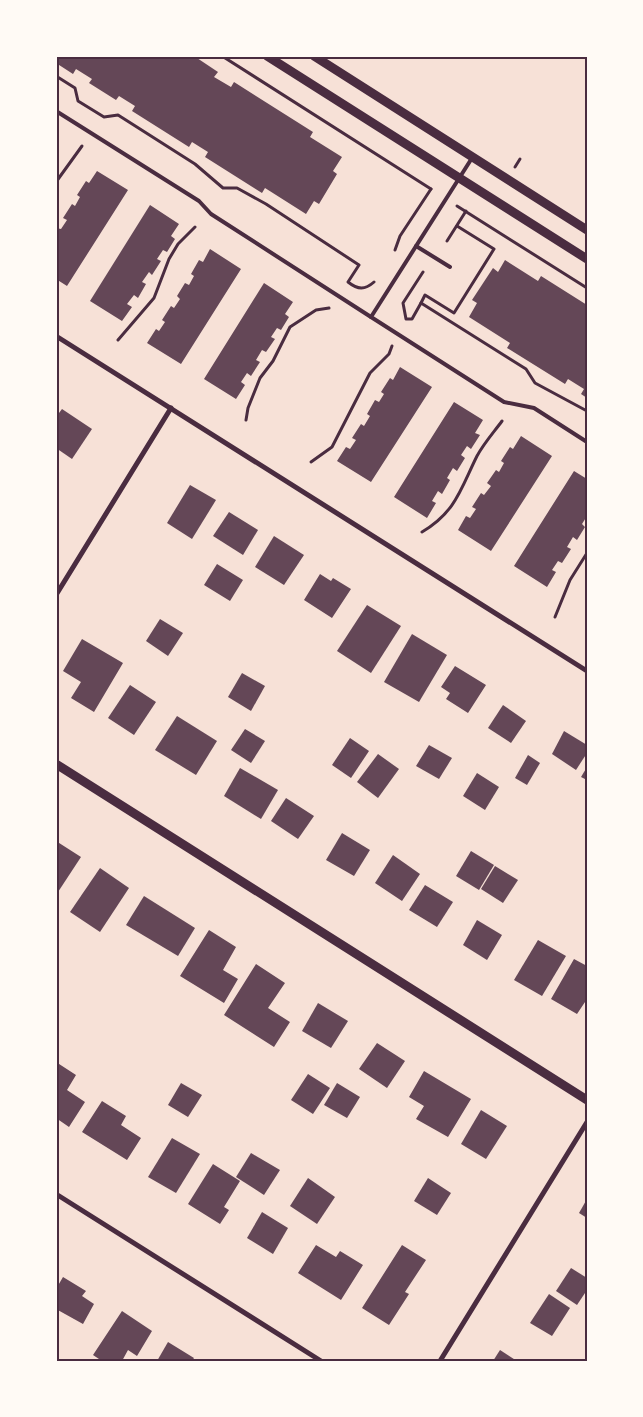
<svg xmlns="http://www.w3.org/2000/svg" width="643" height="1417" font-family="'Asap Condensed',sans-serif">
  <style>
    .building { fill: #644757 }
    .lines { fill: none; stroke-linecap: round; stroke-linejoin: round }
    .path { stroke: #4a2c40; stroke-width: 3 }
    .service { stroke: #4a2c40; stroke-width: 4 }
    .minor { stroke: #4a2c40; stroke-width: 5 }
    .tertiary { stroke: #4a2c40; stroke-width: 9 }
    .neatline { fill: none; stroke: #4a2c40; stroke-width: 2 }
  </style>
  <rect width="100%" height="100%" fill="#f7e1d7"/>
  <g class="building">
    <path d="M56,56H194L218,72L214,77L231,87L234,82L313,132L310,137L342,157L333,171L337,174L319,204L314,201L306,214L265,188L262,193L205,157L208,152L192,142L189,147L132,111L135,106L119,96L116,100L89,83L92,79L76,69L73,74L56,63Z"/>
    <path d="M97,171L128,190L67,286L56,279V228L61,229L67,220L63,218L72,204L75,206L80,197L77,195L86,181L89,183Z"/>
    <path d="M150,205L179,224L171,236L175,239L167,252L163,250L157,259L161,261L152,275L149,272L142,282L146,284L138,298L134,295L127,304L132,307L122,321L90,301Z"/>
    <path d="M210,249L241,269L181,364L147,343L156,329L159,331L165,322L162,320L171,306L174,308L180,299L177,296L185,283L189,285L194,276L191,274L199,260L203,262Z"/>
    <path d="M505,260L538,281L541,276L587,305V398L581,394L584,389L568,379L565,384L507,348L510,343L469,317L477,303L472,300L493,268L498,272Z"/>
    <path d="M264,283L293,302L285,314L289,317L281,330L277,328L271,337L275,339L266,352L262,350L256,360L260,362L251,376L247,373L241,382L245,385L236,399L204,379Z"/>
    <path d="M400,367L432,387L371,482L337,461L346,447L350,449L356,440L352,438L361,424L364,426L370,416L367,414L375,400L379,402L384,394L381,392L390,378L393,380Z"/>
    <path d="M454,402L483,420L475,433L480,435L471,449L467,446L461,455L465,458L457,471L453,468L447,478L450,480L442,494L438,491L432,501L436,503L427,518L394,497Z"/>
    <path d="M62,409L92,429L72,459L56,448V417Z"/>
    <path d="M521,436L552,456L491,551L458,530L466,516L470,518L476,509L472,507L481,493L484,495L491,486L487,483L496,470L499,472L504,463L501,461L510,447L513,449Z"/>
    <path d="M574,471L587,479V516L582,524L585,527L577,540L573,537L567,547L571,549L562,563L558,561L552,570L556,572L547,587L514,566Z"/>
    <path d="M190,485L216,500L192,539L167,523Z"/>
    <path d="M229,512L258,530L243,555L213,536Z"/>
    <path d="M274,536L304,555L284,585L255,567Z"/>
    <path d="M217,564L243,580L230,601L204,585Z"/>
    <path d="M320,574L331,581L333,578L351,589L332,618L304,600Z"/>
    <path d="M367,605L401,626L371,673L337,651Z"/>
    <path d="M160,619L183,633L168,656L146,641Z"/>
    <path d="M412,634L447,655L419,702L384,682Z"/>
    <path d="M82,639L123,663L94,712L71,698L81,682L63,671Z"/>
    <path d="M455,666L486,685L468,713L446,699L450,693L441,687Z"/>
    <path d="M242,673L265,686L251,711L228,697Z"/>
    <path d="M130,685L156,702L134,735L108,718Z"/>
    <path d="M503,705L526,721L511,743L488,728Z"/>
    <path d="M177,716L217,741L196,775L155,750Z"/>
    <path d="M245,729L265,741L251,763L231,750Z"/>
    <path d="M564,731L587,745V753L576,770L552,754Z"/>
    <path d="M350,738L369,751L351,778L332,765Z"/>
    <path d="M429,745L452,758L439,779L416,766Z"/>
    <path d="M378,754L399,769L378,798L357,782Z"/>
    <path d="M528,755L540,763L527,785L515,778Z"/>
    <path d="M587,767V780L581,777Z"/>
    <path d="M240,768L278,790L261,819L224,796Z"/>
    <path d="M477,773L499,787L485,810L463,796Z"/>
    <path d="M286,798L314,816L298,839L271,821Z"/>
    <path d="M342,833L370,850L354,876L326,860Z"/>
    <path d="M56,841L81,857L58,892L56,891Z"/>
    <path d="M471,851L494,865L479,890L456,876Z"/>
    <path d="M393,855L420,874L402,901L375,883Z"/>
    <path d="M495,866L518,880L503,903L481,889Z"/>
    <path d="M100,868L129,888L100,932L70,912Z"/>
    <path d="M425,885L453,902L437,927L409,910Z"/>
    <path d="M144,896L195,928L178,956L126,925Z"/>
    <path d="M477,920L502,935L487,960L463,945Z"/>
    <path d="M209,930L236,947L223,970L238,979L224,1003L180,976Z"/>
    <path d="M538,940L566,956L542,996L514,980Z"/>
    <path d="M574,959L587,966L585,982L587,984V999L577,1014L551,999Z"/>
    <path d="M256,964L285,983L268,1008L290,1022L274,1047L224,1015Z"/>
    <path d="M318,1003L348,1021L331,1048L302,1031Z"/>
    <path d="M377,1043L405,1061L387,1088L359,1069Z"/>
    <path d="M56,1062L76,1075L67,1090L85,1102L69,1127L56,1118Z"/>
    <path d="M424,1071L471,1099L448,1137L416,1119L424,1106L409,1097Z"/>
    <path d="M308,1074L330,1088L313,1114L291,1100Z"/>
    <path d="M181,1083L202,1095L188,1117L168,1105Z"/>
    <path d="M337,1083L360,1097L347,1118L324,1105Z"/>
    <path d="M102,1101L126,1116L121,1125L141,1138L127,1160L82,1132Z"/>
    <path d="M481,1110L507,1126L486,1159L461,1144Z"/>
    <path d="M172,1138L200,1154L176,1193L148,1177Z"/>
    <path d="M251,1153L280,1170L264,1195L236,1177Z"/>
    <path d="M213,1164L240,1181L224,1207L229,1210L220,1224L188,1204Z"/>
    <path d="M308,1178L335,1197L317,1224L290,1206Z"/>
    <path d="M428,1178L451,1193L437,1215L414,1201Z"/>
    <path d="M587,1199V1218L579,1213Z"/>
    <path d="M262,1212L288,1228L273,1254L247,1238Z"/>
    <path d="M316,1245L336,1257L340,1251L363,1265L341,1300L298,1273Z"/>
    <path d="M402,1245L426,1260L405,1292L409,1294L389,1325L362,1308Z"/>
    <path d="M571,1268L587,1278V1290L577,1305L556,1291Z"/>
    <path d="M63,1277L86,1291L82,1296L94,1304L83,1324L56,1309V1289Z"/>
    <path d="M549,1294L570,1308L552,1336L530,1323Z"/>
    <path d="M122,1311L152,1331L137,1356L128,1350L122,1361H102L93,1355Z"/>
    <path d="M168,1342L194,1358L192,1361H157Z"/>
    <path d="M500,1350L517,1361H493Z"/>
  </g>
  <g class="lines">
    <g class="path">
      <path d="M222,56L431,189"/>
      <path d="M56,76L75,88L78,101L104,117L118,115L195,164L223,188H237L266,204L359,265L348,282C358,290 365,290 374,282"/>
      <path d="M515,167L520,159"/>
      <path d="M56,182L82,146"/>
      <path d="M457,206L587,288"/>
      <path d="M447,241L466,211"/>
      <path d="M395,250L400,236L431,189"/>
      <path d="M423,272L403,303L406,319H412L421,303L526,369L535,383L587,411"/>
      <path d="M421,303L425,295L454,313L494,249L457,226"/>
      <path d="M118,340L154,298L169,259L178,244L195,227"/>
      <path d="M246,420L248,408L260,378L273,361L290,327L316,310L329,308"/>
      <path d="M311,462L332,447L370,373L389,354L392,346"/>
      <path d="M422,532C456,512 461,488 477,456C484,443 494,432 502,421"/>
      <path d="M555,617L570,580L587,553"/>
    </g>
    <g class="service">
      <path d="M56,111L199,201L211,214L371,317"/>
      <path d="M472,158L371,317L504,402L534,408L587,442"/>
      <path d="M416,246L450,267"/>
    </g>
    <g class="minor">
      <path d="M56,336L587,671"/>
      <path d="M56,595L171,408"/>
      <path d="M56,1194L321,1361"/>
      <path d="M440,1361L587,1122"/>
    </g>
    <g class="tertiary">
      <path d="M267,56L587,259"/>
      <path d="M314,56L587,230"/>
      <path d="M56,764L587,1100"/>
    </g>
  </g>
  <rect width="643" height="1417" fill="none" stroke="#fffaf5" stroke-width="115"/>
  <rect x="58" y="58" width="528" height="1302" class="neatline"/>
</svg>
